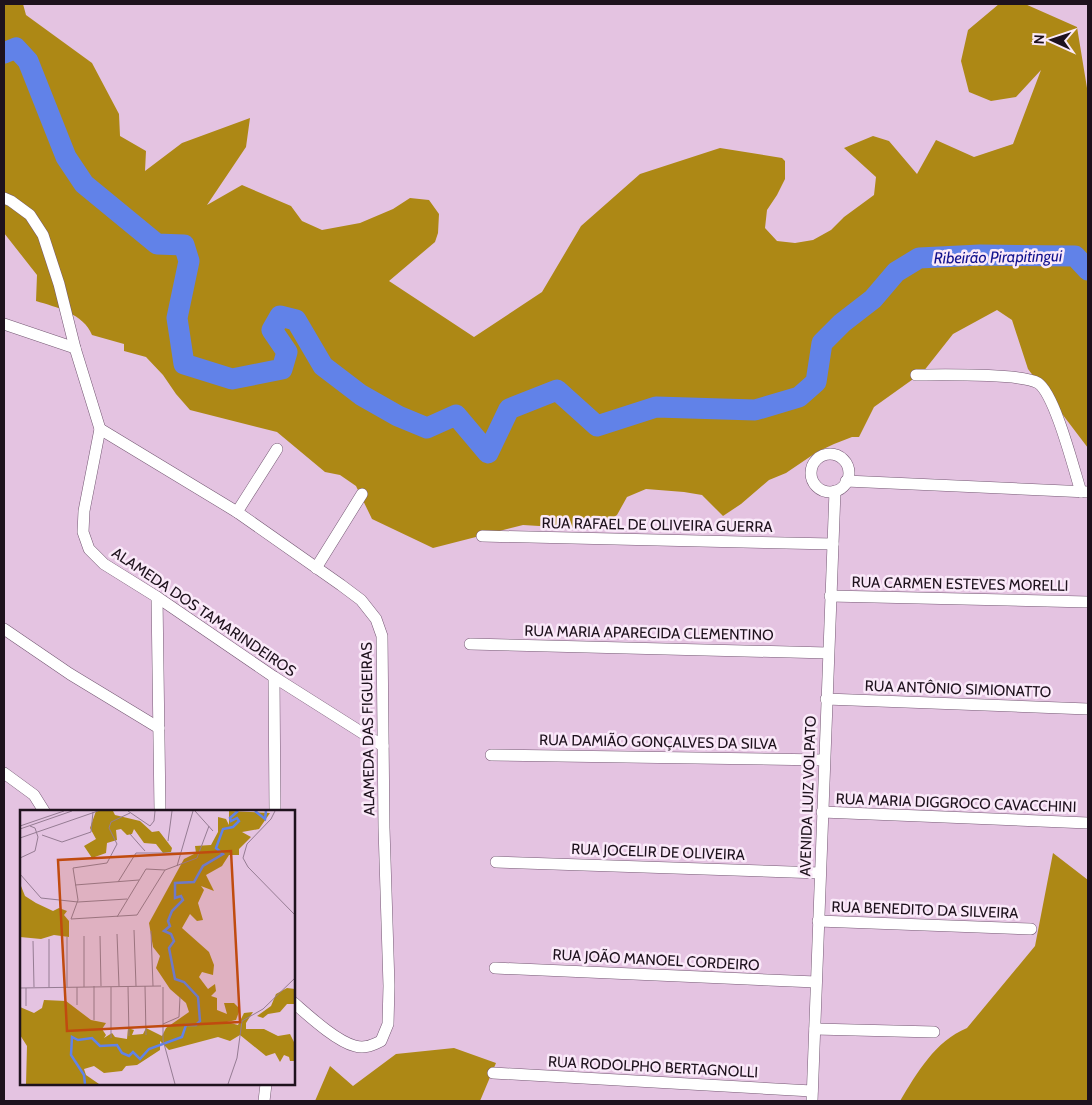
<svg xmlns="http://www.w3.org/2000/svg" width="1092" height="1105" font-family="Cabin,sans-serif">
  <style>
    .forest { fill: #ad8815 }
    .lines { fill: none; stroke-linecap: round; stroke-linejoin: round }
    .river { stroke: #6182e8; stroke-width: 21 }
    .minor-casing { stroke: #755974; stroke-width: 12 }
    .minor { stroke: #fff; stroke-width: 11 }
    .labels { text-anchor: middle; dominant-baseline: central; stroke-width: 5; stroke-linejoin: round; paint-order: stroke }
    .street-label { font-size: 15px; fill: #1e121d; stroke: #fae9f9 }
    .water-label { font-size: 16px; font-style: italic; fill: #12138e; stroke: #fae9f9 }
    .inset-river { fill: none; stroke: #6182e8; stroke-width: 2.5 }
    .inset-road { fill: none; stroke: #957c93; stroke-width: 1 }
    .view { fill: #c04b0f; fill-opacity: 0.15; stroke: #c04b0f; stroke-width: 2.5 }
    .inset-edge { fill: none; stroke: #1e121d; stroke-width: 2.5 }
  </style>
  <rect width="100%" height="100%" fill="#e4c3e1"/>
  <g class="forest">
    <path d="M4,4H23L26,15L92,63L119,114L120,136L146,151L145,171L182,143L250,118L246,147L207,205L242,185L291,206L302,221L322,230L360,223L393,209L410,198L429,200L439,214L438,233L435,242L389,281L474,337L542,292L581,226L640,174L720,148L782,158L785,161V179L777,195L767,210L765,228L777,241L795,243L813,240L831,230L844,217L874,195L876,177L844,148L873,136L889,141L917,174L936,140L974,157L1013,144L1041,70L1016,97L991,101L969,92L961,61L968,30L999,4H1025L1077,27L1087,88L1088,87V448L1028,369L1012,320L997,310L953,334L923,372L874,407L859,437H852L834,444L817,452L786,473L769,480L741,504L723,516L702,495L684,492L646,489L627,497L617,515L600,526L588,529L523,525L433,548L372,519L356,486L340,475L325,472L277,432L190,410L176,394L163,375L146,357L124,351V344L92,335C84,314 56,307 36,301L37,275L4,233Z"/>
    <path d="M1053,853L1088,880V1101H900C917,1073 935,1041 967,1028L1035,946Z"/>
    <path d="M454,1048L496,1063L480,1101H315L330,1066L353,1086L396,1054Z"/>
  </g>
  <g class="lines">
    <path class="river" d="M4,53L16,48L28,61L66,157L84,184L157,244L184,245L189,261L177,318L184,364L232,379L282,369L287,352L272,330L280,316L296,320L323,366L361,395L398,416L427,428L456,415L488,453L509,409L557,390L597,426L656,407L755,410L799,397L816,382L822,343L842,323L873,299L896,272L919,258L980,255L1075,256L1088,270"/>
    <defs>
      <g id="minor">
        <path d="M4,198L11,201L30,215L43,235L59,284L75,348L100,429L84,511L83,532L89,549L104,564L157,597L274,677L383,746"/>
        <path d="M4,324L75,348"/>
        <path d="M916,375C939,375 1022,373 1038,383C1055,394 1074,470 1081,492"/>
        <path d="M100,429L237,512L341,585L361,600L376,619L382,636L384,828L389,986L388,1024L381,1041C372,1045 365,1049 355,1046C336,1041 309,1016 294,1003"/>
        <circle cx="830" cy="473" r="19"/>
        <path d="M846,481L1088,492"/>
        <path d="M237,512L277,449"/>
        <path d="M482,536L833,544"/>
        <path d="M316,568L362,494"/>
        <path d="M830,596L1088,602"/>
        <path d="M157,597L160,811"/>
        <path d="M4,629L70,674L159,728"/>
        <path d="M470,644L828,653"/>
        <path d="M274,677L275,811"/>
        <path d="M826,699L1088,709"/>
        <path d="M491,755L824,760"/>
        <path d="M4,773L34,795L44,811"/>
        <path d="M822,812L1088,823"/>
        <path d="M496,862L820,873"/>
        <path d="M818,921L1031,929"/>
        <path d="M495,968L816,982"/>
        <path d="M815,1029L934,1032"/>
        <path d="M493,1073L812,1091"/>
        <path d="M264,1101L266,1084"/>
        <path d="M812,1101L835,491"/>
      </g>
    </defs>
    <use href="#minor" class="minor-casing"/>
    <use href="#minor" class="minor"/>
  </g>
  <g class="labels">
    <g class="street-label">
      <text transform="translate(657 525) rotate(1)">RUA RAFAEL DE OLIVEIRA GUERRA</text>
      <text transform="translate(960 584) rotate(1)">RUA CARMEN ESTEVES MORELLI</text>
      <text transform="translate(204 612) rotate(34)">ALAMEDA DOS TAMARINDEIROS</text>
      <text transform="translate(649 633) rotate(1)">RUA MARIA APARECIDA CLEMENTINO</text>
      <text transform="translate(958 689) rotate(2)">RUA ANTÔNIO SIMIONATTO</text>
      <text transform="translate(368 729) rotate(-91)">ALAMEDA DAS FIGUEIRAS</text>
      <text transform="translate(658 742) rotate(1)">RUA DAMIÃO GONÇALVES DA SILVA</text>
      <text transform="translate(808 796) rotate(-88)">AVENIDA LUIZ VOLPATO</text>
      <text transform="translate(956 803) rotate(2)">RUA MARIA DIGGROCO CAVACCHINI</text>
      <text transform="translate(658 852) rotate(2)">RUA JOCELIR DE OLIVEIRA</text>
      <text transform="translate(925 910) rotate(2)">RUA BENEDITO DA SILVEIRA</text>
      <text transform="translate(656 960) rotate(3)">RUA JOÃO MANOEL CORDEIRO</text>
      <text transform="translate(653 1067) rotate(3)">RUA RODOLPHO BERTAGNOLLI</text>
    </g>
    <g class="water-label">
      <text transform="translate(998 257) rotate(-1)">Ribeirão Pirapitingui</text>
    </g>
  </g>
  <g transform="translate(20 810)">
    <rect width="275" height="275" fill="#e4c3e1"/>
    <path d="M76,1H93L95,5L120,11L132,22L139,21L152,38L151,42L143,43L136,34L124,33L114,19L112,24L107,25L101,19L96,20L97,30L87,33L86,43L72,48L64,36L76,29L70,18ZM209,1L250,3L239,19L222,22L231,27L219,39V45H209L202,56L186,65L194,81L181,76L184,80L178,93L183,110L177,111L170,104L162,118L189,142L194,155L193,165L182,162L179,167L188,179L195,174L196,181L191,186L197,188V200L207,204L204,193H214L220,199L216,210L207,212L218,215L224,203L233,202L226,213V219H244L258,226L270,224L275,234V251H270L269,247L264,245L260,252L255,243L246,246L220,225L210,231L198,227L149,240L140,231V240L117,255L106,256L102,261L84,263L74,256L64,259L66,265L79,274H6L7,236L0,225V197L14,203L22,198L24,190L46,191L71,210L86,213L82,219L86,225L84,228L92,223L95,227L107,229L108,218L114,220L112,225L123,224L126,218L142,226L146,218L169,202L166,193L150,179L136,158L140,146L133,137L129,113L164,49L176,43L175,36L191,35L198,22V7L206,9L209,15ZM1,76L5,86L16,93L33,101L39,98L47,101L44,105L49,111V127L34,125L21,129L0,127ZM267,178L275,179V194H267L260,202L248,204L243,208L237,206L251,196L256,184Z" fill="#ad8815"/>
    <path class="inset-river" d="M235,1L245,9L246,1M65,274L64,265L51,245L52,227L58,230L72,228L80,236L97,235L102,243L109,246L113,242L120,249L129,239L162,227L166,215H176L180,211L178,187L164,172L155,169L149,138L154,131L151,124L144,121L150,116L148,111L152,101L163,90L161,86L155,88V73L174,72L183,56L203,44L196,38L203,19L213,17L219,11L217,8L211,11L210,8L218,1"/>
    <path class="inset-road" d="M108,1L130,16L134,11L135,1M175,1L193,21M255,1L251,9L227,34L223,48L228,57L275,105M110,3L91,12L89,18L97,34L87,53L53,58L58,90L51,109L117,105L145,60M0,16L44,1M0,19L52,1M110,24L125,41M22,25L42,32L71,22L73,2M0,28L78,1M148,31L152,1M0,48L15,41L18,27L15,18L10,16M157,56L173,1M0,64L21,88L58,92L107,89M98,72L116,43H161M55,75L119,70M97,107L126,59L145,60L177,48L189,16M114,120L116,176M131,121L133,176M97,124L99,176M64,126V177M80,126L81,176M29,129V177M13,131L14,177M74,176V210M108,176L109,226M125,176L126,225M47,177V127M57,177V195M91,177V228M143,177V230L155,274M0,178L141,176M6,178V196M143,214L159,207L160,187M208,274L217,248L222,211L243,199L275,168"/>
    <path class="view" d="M211,41L220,212L47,221L38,50Z"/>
    <rect width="275" height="275" class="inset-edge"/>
  </g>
  <rect width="1092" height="1105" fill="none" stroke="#1e121d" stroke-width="10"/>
  <g transform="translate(1052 40) rotate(273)" stroke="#fae9f9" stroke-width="4" paint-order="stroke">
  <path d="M0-4L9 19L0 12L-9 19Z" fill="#1e121d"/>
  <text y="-8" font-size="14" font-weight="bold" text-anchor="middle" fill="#1e121d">N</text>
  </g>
</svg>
